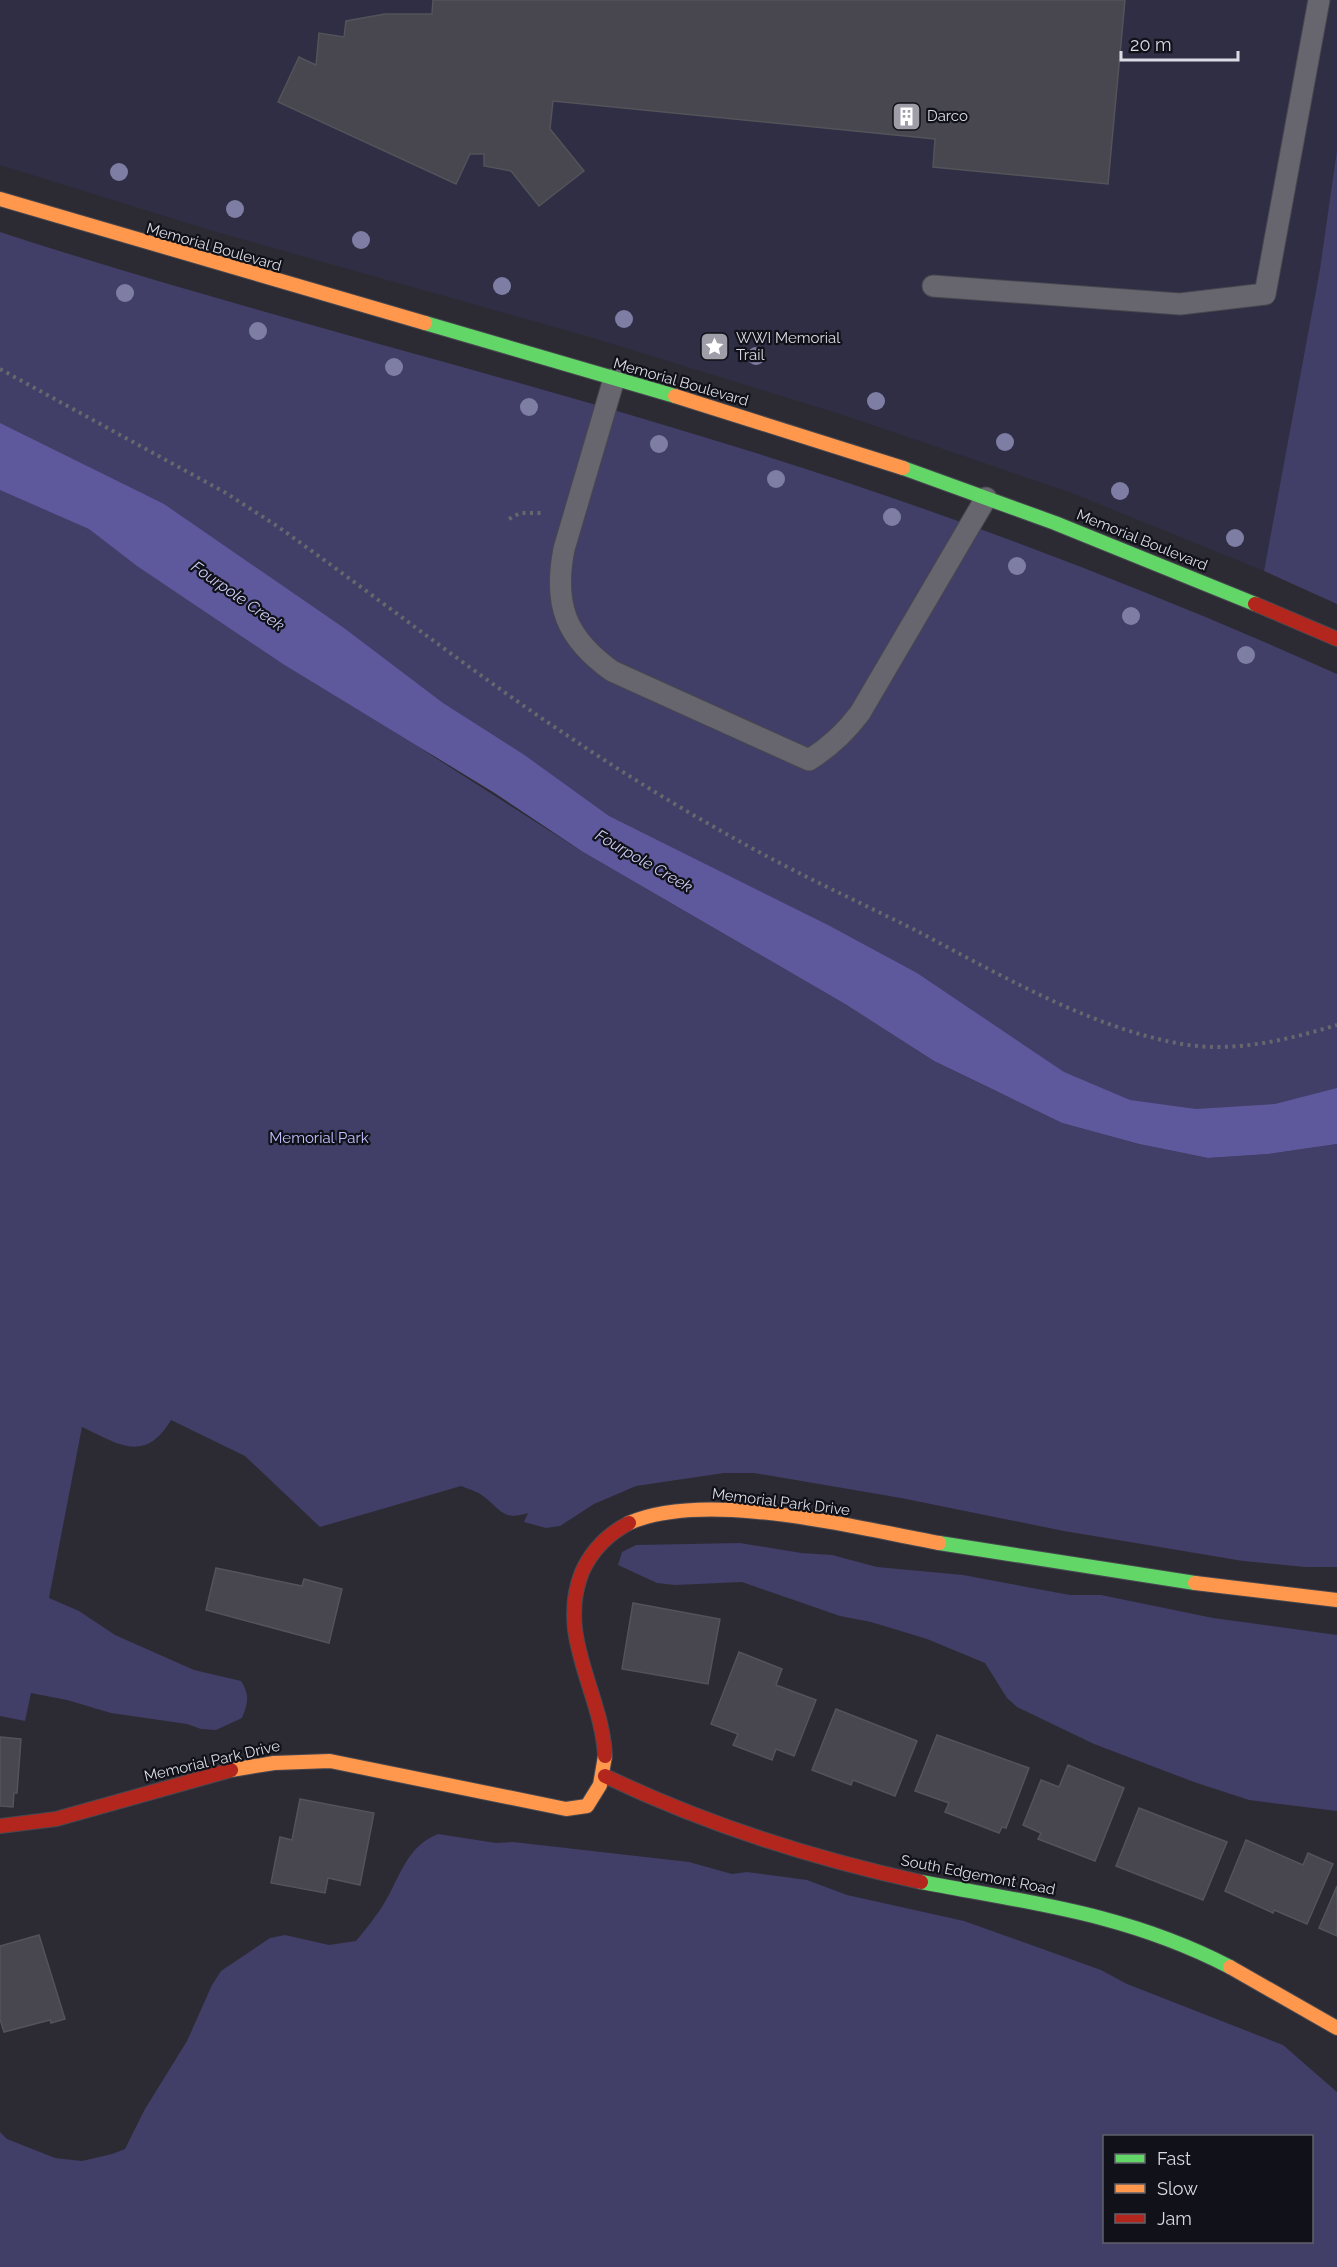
<svg xmlns="http://www.w3.org/2000/svg" width="1337" height="2267" font-family="Raleway,sans-serif">
  <style>
    .built { fill: #2f2e44 }
    .green { fill: #413e67; fill-rule: evenodd }
    .water { fill: #5e589c }
    .building { fill: #48474f; stroke: #53535a; stroke-width: 1.5 }
    .lines { fill: none; stroke-linecap: round; stroke-linejoin: round }
    .lane-casing { stroke: #484850; stroke-width: 23 }
    .fast-casing { stroke: #484850; stroke-width: 16 }
    .slow-casing { stroke: #484850; stroke-width: 16 }
    .jam-casing { stroke: #484850; stroke-width: 16 }
    .path { stroke: #68676e; stroke-width: 4; stroke-dasharray: 3 4.5; stroke-linecap: butt }
    .lane { stroke: #67666e; stroke-width: 21 }
    .fast { stroke: #63d668; stroke-width: 14 }
    .slow { stroke: #ff974d; stroke-width: 14 }
    .jam { stroke: #b3261e; stroke-width: 14 }
    .tree { fill: #7e7ea4 }
    .labels { text-anchor: middle; dominant-baseline: central; stroke-width: 4.5; stroke-linejoin: round; paint-order: stroke }
    .poi-label { font-size: 15px; fill: #dbdbe6; stroke: #111119; text-anchor: start }
    .street-label { font-size: 15px; fill: #dbdbe6; stroke: #111119 }
    .park-label { font-size: 15px; fill: #c2c1ff; stroke: #111119 }
    .water-label { font-size: 16px; font-style: italic; fill: #cbcaf4; stroke: #111119 }
  </style>
  <rect width="100%" height="100%" fill="#2c2b34"/>
  <path class="built" d="M0,0H1337V150L1325,244L1264,571L1072,493L840,414L590,337L213,231L0,165Z"/>
  <g class="green">
    <path d="M1337,150V604L1264,571L1320,269Z"/>
    <path d="M0,232C233,308 472,366 707,438C922,503 1132,582 1337,674V1109L1179,1123L1062,1097L420,748L583,852L845,1004L934,1061L1062,1123L1139,1144L1208,1158L1269,1154L1337,1144V1567H1305L1243,1561L1064,1531L901,1498L754,1473H724L636,1486L594,1504L560,1526L546,1528L524,1522L528,1513C502,1521 502,1510 483,1496C477,1491 468,1489 461,1486L320,1527L245,1456L171,1420C145,1464 118,1444 82,1427L49,1598L79,1611L115,1635L194,1670L241,1681C250,1695 248,1703 242,1718L216,1730L201,1729L187,1724L111,1713L67,1700L31,1693L25,1721L0,1716Z"/>
    <path d="M740,1543L801,1553L832,1555L877,1567L963,1575L1070,1595H1101L1213,1618L1337,1635V1811L1249,1800L1194,1782L1094,1744L1017,1707L1007,1698L985,1663L927,1639L871,1622L840,1616L742,1582L675,1585L657,1583L618,1565L622,1552L636,1545Z"/>
    <path d="M438,1834L496,1843L513,1842L689,1862L732,1874L747,1872L807,1880L847,1895L964,1921L1101,1970L1127,1984L1283,2045L1337,2092V2267H0V2132L7,2139L55,2158L82,2161L112,2154L125,2149L145,2109L187,2041L212,1985L221,1971L270,1938L285,1935L329,1945L356,1941C365,1930 374,1919 382,1907C400,1879 405,1847 438,1834ZM1104,2136H1312V2242H1104Z"/>
  </g>
  <path class="water" d="M0,423L164,504L344,628L443,703L523,754L609,816L828,925L917,973L1064,1072L1130,1100L1196,1109L1275,1104L1337,1088V1144L1269,1154L1208,1158L1139,1144L1062,1123L992,1089L934,1061L845,1004L583,852L493,792L283,664L137,566L89,529L0,490Z"/>
  <g class="building">
    <path d="M433,0H1125L1108,184L933,167L935,139L553,101L550,129L584,171L539,206L511,171L484,166V154H470L456,184L278,102L299,57L316,65L319,33L344,37L346,21L385,14H432Z"/>
    <path d="M216,1568L302,1586L304,1579L342,1589L329,1643L206,1610Z"/>
    <path d="M633,1603L720,1619L708,1684L622,1669Z"/>
    <path d="M739,1652L782,1669L776,1685L816,1700L794,1756L776,1749L772,1760L733,1745L738,1734L711,1724Z"/>
    <path d="M836,1709L917,1741L895,1796L853,1780L851,1785L812,1770Z"/>
    <path d="M937,1735L1029,1768L1006,1828L1002,1827L999,1833L945,1812L949,1803L915,1791Z"/>
    <path d="M0,1737L21,1739L17,1793H14L13,1807L0,1806Z"/>
    <path d="M1068,1765L1124,1788L1095,1861L1038,1839L1041,1833L1023,1825L1041,1780L1059,1787Z"/>
    <path d="M300,1799L374,1813L360,1885L328,1878L325,1893L271,1883L280,1837L292,1840Z"/>
    <path d="M1139,1808L1227,1842L1203,1900L1116,1866Z"/>
    <path d="M1246,1840L1303,1865L1308,1853L1333,1864L1307,1924L1274,1910L1273,1913L1225,1891Z"/>
    <path d="M1337,1886V1936L1319,1928Z"/>
    <path d="M39,1935L65,2019L51,2023L50,2020L4,2032L0,2019V1946Z"/>
  </g>
  <g class="lines">
    <defs>
      <g id="lane">
        <path d="M933,286L1180,304L1265,294L1319,0"/>
        <path d="M614,379L564,549C553,605 566,638 612,671L809,760C830,747 845,733 860,713L986,498"/>
      </g>
      <g id="fast">
        <path d="M425,323L675,396"/>
        <path d="M903,468L1055,523L1255,604"/>
        <path d="M939,1543L1195,1583"/>
        <path d="M921,1882C1032,1903 1128,1914 1230,1967"/>
      </g>
      <g id="slow">
        <path d="M0,199L425,323"/>
        <path d="M675,396L903,468"/>
        <path d="M629,1523C707,1489 856,1528 939,1543"/>
        <path d="M1195,1583L1337,1600"/>
        <path d="M231,1770L274,1763L330,1761L566,1809L587,1806L600,1785L605,1756"/>
        <path d="M1230,1967L1337,2028"/>
      </g>
      <g id="jam">
        <path d="M1255,604L1337,639"/>
        <path d="M605,1756C602,1692 556,1637 582,1572C592,1550 608,1534 629,1523"/>
        <path d="M605,1776C707,1825 811,1858 921,1882"/>
        <path d="M0,1826L56,1819L231,1770"/>
      </g>
    </defs>
    <use href="#lane" class="lane-casing"/>
    <use href="#fast" class="fast-casing"/>
    <use href="#slow" class="slow-casing"/>
    <use href="#jam" class="jam-casing"/>
    <g class="path">
      <path d="M0,369L226,493L277,526C377,597 474,674 577,742C647,789 731,839 807,877C843,895 879,912 915,930C997,973 1090,1028 1182,1044C1234,1053 1287,1040 1337,1025"/>
      <path d="M509,519L520,513H542"/>
    </g>
    <use href="#lane" class="lane"/>
    <use href="#fast" class="fast"/>
    <use href="#slow" class="slow"/>
    <use href="#jam" class="jam"/>
  </g>
  <g class="tree">
    <circle cx="119" cy="172" r="9"/>
    <circle cx="235" cy="209" r="9"/>
    <circle cx="361" cy="240" r="9"/>
    <circle cx="502" cy="286" r="9"/>
    <circle cx="125" cy="293" r="9"/>
    <circle cx="624" cy="319" r="9"/>
    <circle cx="258" cy="331" r="9"/>
    <circle cx="756" cy="356" r="9"/>
    <circle cx="394" cy="367" r="9"/>
    <circle cx="876" cy="401" r="9"/>
    <circle cx="529" cy="407" r="9"/>
    <circle cx="1005" cy="442" r="9"/>
    <circle cx="659" cy="444" r="9"/>
    <circle cx="776" cy="479" r="9"/>
    <circle cx="1120" cy="491" r="9"/>
    <circle cx="892" cy="517" r="9"/>
    <circle cx="1235" cy="538" r="9"/>
    <circle cx="1017" cy="566" r="9"/>
    <circle cx="1131" cy="616" r="9"/>
    <circle cx="1246" cy="655" r="9"/>
  </g>
  <defs>
    <symbol id="building-square" viewBox="-11 -11 22 22"><rect x="-9" y="-9" width="18" height="18" rx="4" fill="#9e9da8" stroke="#111119"/><path d="M-4-6H4V6H1V3H-1V6H-4ZM-2.5-4.3h1.7v1.8h-1.7ZM.8-4.3h1.7v1.8H.8ZM-2.5-1h1.7V.8h-1.7ZM.8-1h1.7V.8H.8Z" fill="#fff"/></symbol>
    <symbol id="sight-square" viewBox="-11 -11 22 22"><rect x="-9" y="-9" width="18" height="18" rx="4" fill="#9e9da8" stroke="#111119"/><path d="M0-6L1.8-2.2L6-1.7L2.9 1.2L3.7 5.4L0 3.3L-3.7 5.4L-2.9 1.2L-6-1.7L-1.8-2.2Z" fill="#fff"/></symbol>
  </defs>
  <g fill-rule="evenodd">
    <use href="#building-square" x="890" y="100" width="33" height="33"/>
    <use href="#sight-square" x="698" y="330" width="33" height="33"/>
  </g>
  <g class="labels">
    <g class="poi-label">
      <text x="927" y="116">Darco</text>
      <text x="736" y="338">WWI Memorial<tspan x="736" dy="17">Trail</tspan></text>
    </g>
    <g class="street-label">
      <text transform="translate(214 247) rotate(16)">Memorial Boulevard</text>
      <text transform="translate(681 382) rotate(16)">Memorial Boulevard</text>
      <text transform="translate(1142 540) rotate(22)">Memorial Boulevard</text>
      <text transform="translate(781 1502) rotate(7)">Memorial Park Drive</text>
      <text transform="translate(212 1761) rotate(-13)">Memorial Park Drive</text>
      <text transform="translate(978 1875) rotate(11)">South Edgemont Road</text>
    </g>
    <g class="park-label">
      <text x="319" y="1138">Memorial Park</text>
    </g>
    <g class="water-label">
      <text transform="translate(238 596) rotate(35)">Fourpole Creek</text>
      <text transform="translate(644 861) rotate(30)">Fourpole Creek</text>
    </g>
  </g>
  <rect x="1103" y="2135" width="210" height="108" fill="#111119" stroke="#62626b" stroke-width="1.5"/>
  <rect x="1115" y="2154" width="30" height="9" fill="#63d668" stroke="#62626b" stroke-width="1.5"/>
  <text x="1157" y="2165" font-size="18" fill="#dbdbe6">Fast</text>
  <rect x="1115" y="2184" width="30" height="9" fill="#ff974d" stroke="#62626b" stroke-width="1.5"/>
  <text x="1157" y="2195" font-size="18" fill="#dbdbe6">Slow</text>
  <rect x="1115" y="2214" width="30" height="9" fill="#b3261e" stroke="#62626b" stroke-width="1.5"/>
  <text x="1157" y="2225" font-size="18" fill="#dbdbe6">Jam</text>
  <path d="M1121 51v9h117v-9" fill="none" stroke="#dbdbe6" stroke-width="3"/>
  <text x="1130" y="51" font-size="18" fill="#dbdbe6" stroke="#111119" stroke-width="4.5" paint-order="stroke">20 m</text>
</svg>
